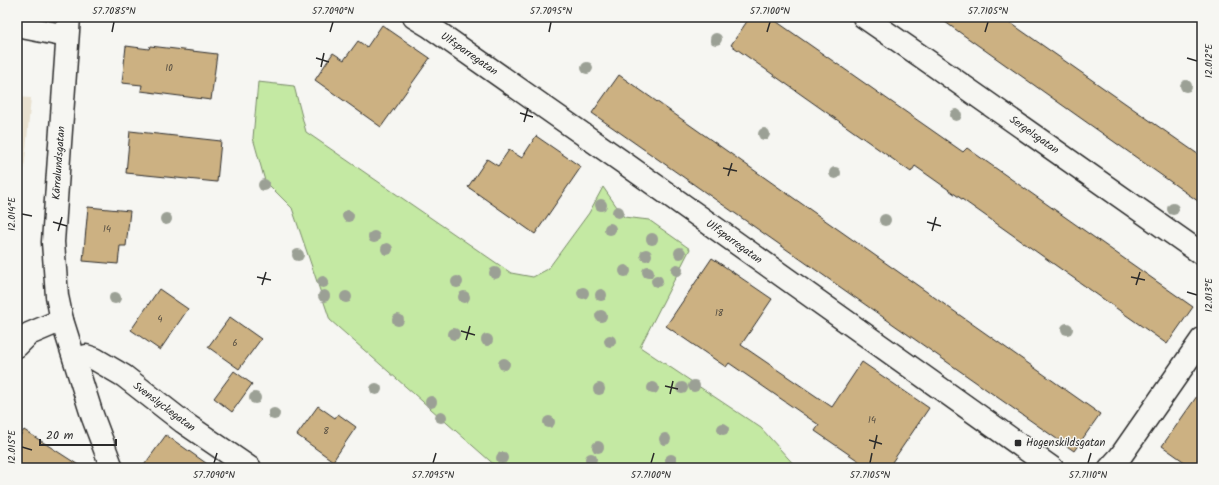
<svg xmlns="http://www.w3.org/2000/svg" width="1219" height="485" font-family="Kalam,sans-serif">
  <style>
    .built { fill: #e9e1d0 }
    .green { fill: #c4e9a3; stroke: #788a67 }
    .building { fill: #ccb182; stroke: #2b2b2b }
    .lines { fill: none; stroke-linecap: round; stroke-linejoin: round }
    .minor-casing { stroke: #2b2b2b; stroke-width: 25 }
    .minor { stroke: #f6f6f2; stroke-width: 22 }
    .tree { fill: #9ba095 }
    .ticks { fill: none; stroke: #2b2b2b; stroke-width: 1.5 }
    .poi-dot { fill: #2b2b2b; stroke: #f6f6f2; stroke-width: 1.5 }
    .labels { text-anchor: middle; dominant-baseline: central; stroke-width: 3; stroke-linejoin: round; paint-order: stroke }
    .number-label { font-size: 9px; fill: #534c41 }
    .street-label { font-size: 11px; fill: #2b2b2b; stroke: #f6f6f2 }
    .poi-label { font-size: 11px; fill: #2b2b2b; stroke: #f6f6f2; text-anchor: start }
    .neatline { fill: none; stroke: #2b2b2b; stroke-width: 1.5 }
    .ticks-label { font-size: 10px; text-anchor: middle; fill: #2b2b2b }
  </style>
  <rect width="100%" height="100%" fill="#f6f6f2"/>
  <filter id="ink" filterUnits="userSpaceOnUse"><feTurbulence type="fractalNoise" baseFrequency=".025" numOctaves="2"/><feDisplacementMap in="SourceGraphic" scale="8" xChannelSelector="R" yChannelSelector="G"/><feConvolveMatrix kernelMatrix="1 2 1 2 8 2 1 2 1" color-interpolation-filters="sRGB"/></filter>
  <g filter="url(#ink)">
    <path class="built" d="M17,97L31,98L17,243Z"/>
    <path class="green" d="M258,82L294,86L306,132L511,273L533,277L548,269L589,213L603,187L624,217L649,220L690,249L640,347L761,428L797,468H498L330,320L292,208L265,181L253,138Z"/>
    <g class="building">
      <path d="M750,17H770L963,152L967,148L1193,307L1167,344L915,166L911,172L731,45Z"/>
      <path d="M938,17H1002L1202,157V204Z"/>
      <path d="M382,25L430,58L381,127L315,80L333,53L344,60L358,41L367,47Z"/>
      <path d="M126,46L149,49L150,46L217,54L211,100L141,91L142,85L122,83Z"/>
      <path d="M619,75L1100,414L1074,451L592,113Z"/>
      <path d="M130,131L221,141L217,182L126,173Z"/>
      <path d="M536,136L581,167L535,234L468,187L487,159L498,166L509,150L522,158Z"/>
      <path d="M88,207L130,211L126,246H120L118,264L83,261Z"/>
      <path d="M712,258L772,299L741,345L832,407L862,362L929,408L888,468H869L815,431L819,425L729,363L726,367L666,326Z"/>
      <path d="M159,289L188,309L160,350L131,330Z"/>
      <path d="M230,317L261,339L239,369L208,347Z"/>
      <path d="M234,371L252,384L232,412L214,398Z"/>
      <path d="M1202,389V468H1193L1162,446Z"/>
      <path d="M318,406L335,418L338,414L356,427L333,461L297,435Z"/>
      <path d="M24,430L83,468H17V440Z"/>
      <path d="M166,435L213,468H142Z"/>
    </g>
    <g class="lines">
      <defs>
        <g id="minor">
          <path d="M69,17L53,242L57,296L62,320L92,415L112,468"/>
          <path d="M414,17L429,26L627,165L1052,468"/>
          <path d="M864,17L922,57L1202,254"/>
          <path d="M17,26L67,36"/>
          <path d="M17,346L29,334L62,320"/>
          <path d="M75,360L86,356L95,359L124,376L183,422L250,468"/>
          <path d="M1110,468L1120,457L1202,339"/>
        </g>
      </defs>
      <use href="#minor" class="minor-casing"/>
      <use href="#minor" class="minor"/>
    </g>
    <g class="tree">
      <circle cx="716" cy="39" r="6"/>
      <circle cx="587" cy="68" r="6"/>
      <circle cx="1186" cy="86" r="6"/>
      <circle cx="956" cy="115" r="6"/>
      <circle cx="764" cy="134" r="6"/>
      <circle cx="835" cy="173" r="6"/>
      <circle cx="264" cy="185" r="6"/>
      <circle cx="601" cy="205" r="6"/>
      <circle cx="1173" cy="209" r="6"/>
      <circle cx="618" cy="212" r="6"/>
      <circle cx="348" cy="216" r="6"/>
      <circle cx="166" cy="219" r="6"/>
      <circle cx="885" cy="220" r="6"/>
      <circle cx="610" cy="229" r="6"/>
      <circle cx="374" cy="237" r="6"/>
      <circle cx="652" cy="239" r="6"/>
      <circle cx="387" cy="249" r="6"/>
      <circle cx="680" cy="253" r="6"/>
      <circle cx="298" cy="255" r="6"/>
      <circle cx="646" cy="255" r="6"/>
      <circle cx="677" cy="270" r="6"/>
      <circle cx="625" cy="271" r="6"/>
      <circle cx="648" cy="272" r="6"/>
      <circle cx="495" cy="273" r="6"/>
      <circle cx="657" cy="281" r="6"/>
      <circle cx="323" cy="282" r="6"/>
      <circle cx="457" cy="282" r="6"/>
      <circle cx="583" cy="293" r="6"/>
      <circle cx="601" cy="295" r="6"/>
      <circle cx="324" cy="296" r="6"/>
      <circle cx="346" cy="297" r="6"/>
      <circle cx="464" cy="297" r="6"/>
      <circle cx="115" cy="298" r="6"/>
      <circle cx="601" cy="316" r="6"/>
      <circle cx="398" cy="320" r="6"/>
      <circle cx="1067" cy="329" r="6"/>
      <circle cx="454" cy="334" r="6"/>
      <circle cx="487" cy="340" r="6"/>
      <circle cx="610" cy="341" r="6"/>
      <circle cx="504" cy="364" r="6"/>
      <circle cx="694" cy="386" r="6"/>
      <circle cx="653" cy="388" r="6"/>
      <circle cx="682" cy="388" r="6"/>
      <circle cx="376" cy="389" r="6"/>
      <circle cx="599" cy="389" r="6"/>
      <circle cx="255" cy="398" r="6"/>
      <circle cx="431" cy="402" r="6"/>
      <circle cx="274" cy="414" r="6"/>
      <circle cx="441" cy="417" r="6"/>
      <circle cx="549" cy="422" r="6"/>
      <circle cx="723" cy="429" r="6"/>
      <circle cx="665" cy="439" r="6"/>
      <circle cx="598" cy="447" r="6"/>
      <circle cx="502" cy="458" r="6"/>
      <circle cx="591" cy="459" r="6"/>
      <circle cx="671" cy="460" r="6"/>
    </g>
  </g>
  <path class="ticks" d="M112,32L114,22M330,32L333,22M549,32L551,22M767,32L770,22M985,32L988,22M316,58L329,62M1187,58L1197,61M321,67L324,53M520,113L533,117M524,122L528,108M723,168L737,171M728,176L732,163M22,214L32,216M53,222L67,226M927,222L941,226M58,231L62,217M932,231L936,217M257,277L271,280M1131,277L1145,280M262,285L266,272M1136,285L1140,272M1187,292L1197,295M461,331L475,335M466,340L470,326M665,386L678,389M670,394L673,381M869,440L882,444M22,447L32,450M874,449L877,435M214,463L217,453M433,463L436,453M651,463L654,453M870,463L872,453M1088,463L1091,453"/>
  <rect class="poi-dot" x="1014" y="439" width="8" height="8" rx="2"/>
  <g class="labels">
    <g class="number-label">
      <text x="169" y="68">10</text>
      <text x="107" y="229">14</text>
      <text x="719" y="313">18</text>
      <text x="160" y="319">4</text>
      <text x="235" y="343">6</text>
      <text x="872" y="420">14</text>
      <text x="326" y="431">8</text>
    </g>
    <g class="street-label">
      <text transform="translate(469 54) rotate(35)">Ulfsparregatan</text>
      <text transform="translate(1034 135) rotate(35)">Sergelsgatan</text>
      <text transform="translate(59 163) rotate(-86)">Kärralundsgatan</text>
      <text transform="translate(734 242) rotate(36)">Ulfsparregatan</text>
      <text transform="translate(164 407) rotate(37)">Svenslyckegatan</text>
    </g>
    <g class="poi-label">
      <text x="1026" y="443">Hogenskildsgatan</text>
    </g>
  </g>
  <rect width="1219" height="485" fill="none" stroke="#f6f6f2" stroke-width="44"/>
  <path d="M40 439v6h76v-6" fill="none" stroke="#2b2b2b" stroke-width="2"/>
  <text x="46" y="439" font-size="12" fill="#2b2b2b" stroke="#f6f6f2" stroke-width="3" paint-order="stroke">20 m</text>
  <rect x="22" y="22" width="1175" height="441" class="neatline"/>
  <g class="ticks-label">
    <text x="114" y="14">57.7085°N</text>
    <text x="333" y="14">57.7090°N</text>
    <text x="551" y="14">57.7095°N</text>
    <text x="770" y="14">57.7100°N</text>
    <text x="988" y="14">57.7105°N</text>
    <text transform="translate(1208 61) rotate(-90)" y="4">12.012°E</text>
    <text transform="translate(11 214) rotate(-90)" y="4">12.014°E</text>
    <text transform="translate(1208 295) rotate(-90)" y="4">12.013°E</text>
    <text transform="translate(11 447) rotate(-90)" y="4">12.015°E</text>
    <text x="214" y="478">57.7090°N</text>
    <text x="433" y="478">57.7095°N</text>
    <text x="651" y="478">57.7100°N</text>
    <text x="870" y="478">57.7105°N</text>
    <text x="1088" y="478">57.7110°N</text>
  </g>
</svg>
